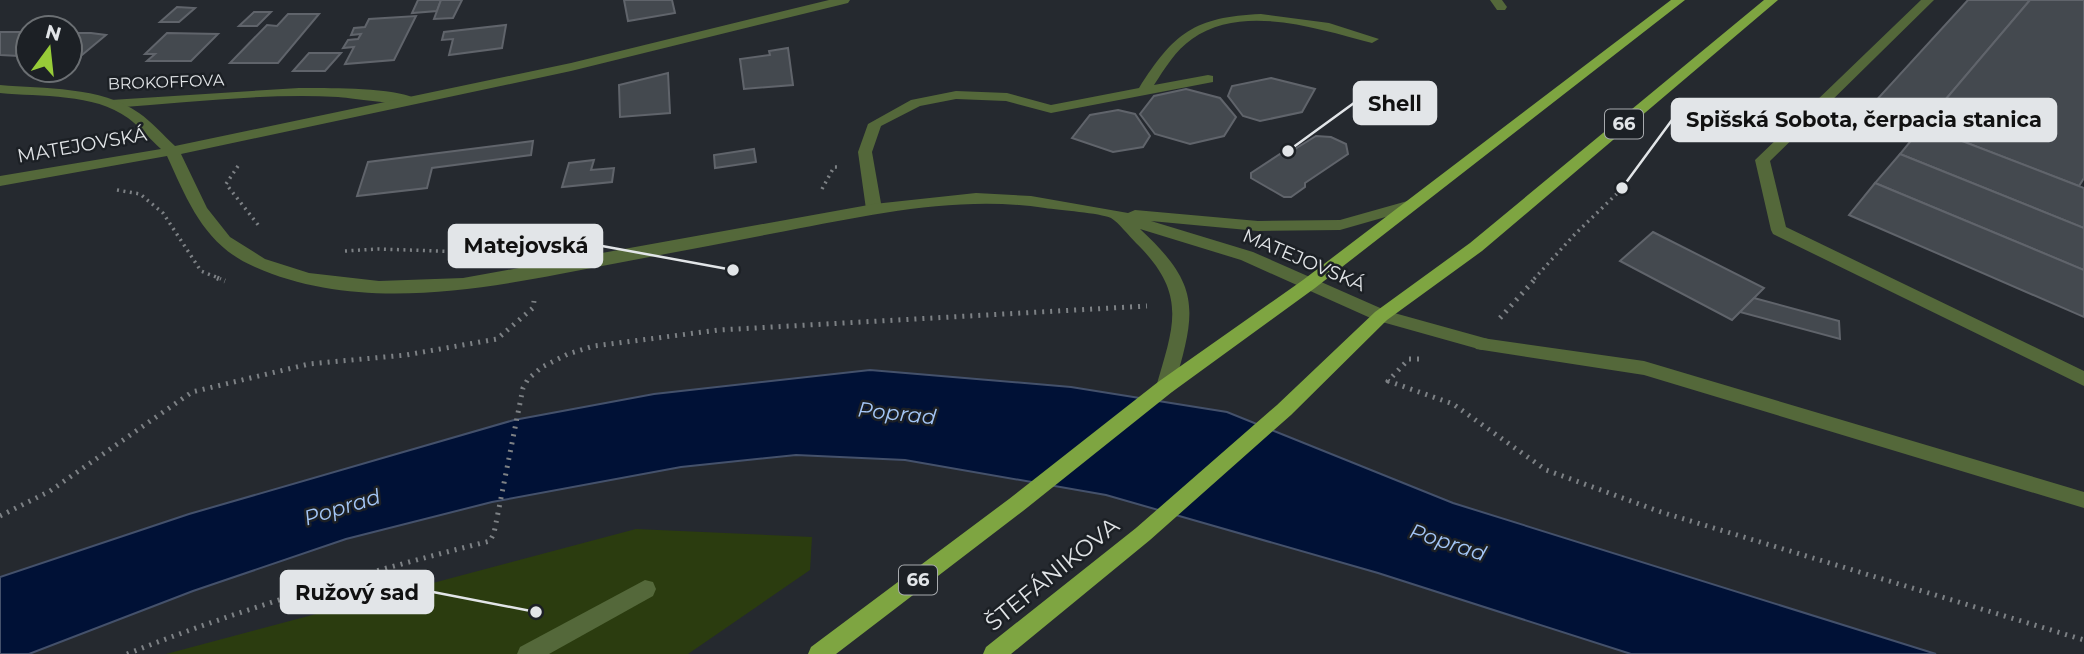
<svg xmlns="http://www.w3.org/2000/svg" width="2084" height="654" font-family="Montserrat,sans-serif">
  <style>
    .green { fill: #2b3c0f }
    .water { fill: #001136; stroke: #44516b; stroke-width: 2 }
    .building { fill: #44494f; stroke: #60646b; stroke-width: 2 }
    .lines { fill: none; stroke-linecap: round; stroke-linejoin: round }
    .path-far1 { stroke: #7d8185; stroke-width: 3.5; stroke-dasharray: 2 4.5; stroke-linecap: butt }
    .path { stroke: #7d8185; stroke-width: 5; stroke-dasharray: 2 6; stroke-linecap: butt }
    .service { fill: #54683a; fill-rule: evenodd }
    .minor { fill: #54683a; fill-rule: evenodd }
    .primary { fill: #7ea541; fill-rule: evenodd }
    .labels { text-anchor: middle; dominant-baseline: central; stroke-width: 5; stroke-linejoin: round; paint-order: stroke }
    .far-street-label { font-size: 16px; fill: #e2e5e8; stroke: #1c2025 }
    .shield { fill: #1c2025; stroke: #a7aaae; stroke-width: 2 }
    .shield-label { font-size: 18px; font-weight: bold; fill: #e2e5e8 }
    .street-label { font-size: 19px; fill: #e2e5e8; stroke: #1c2025 }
    .water-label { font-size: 21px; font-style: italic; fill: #a4c6f6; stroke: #1c2025 }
    .near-street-label { font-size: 23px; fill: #e2e5e8; stroke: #1c2025 }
    .leader { fill: none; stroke: #e2e5e8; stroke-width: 2.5 }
    .callout-dot { fill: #e2e5e8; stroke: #1c2025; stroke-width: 2.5 }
    .callout { fill: #e2e5e8; stroke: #e2e5e8; stroke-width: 2.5 }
    .callout-label { font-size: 21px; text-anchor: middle; font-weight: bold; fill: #111 }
  </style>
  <rect width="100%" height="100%" fill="#25292f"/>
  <path class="green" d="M636,529L812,537L810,570L688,654H166Z"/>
  <path class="water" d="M870,370L1071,387L1227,412L1453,503L1936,654H1631L1378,573L1106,495L905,460L796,455L681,467L492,502L346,539L193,591L29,654H0V577L189,514L514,420L654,394Z"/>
  <g class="building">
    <path d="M418,0H441L437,11L412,13Z"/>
    <path d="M441,0H462L453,18L434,19Z"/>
    <path d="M624,0H672L675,13L628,21Z"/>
    <path d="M1968,0H2030L1923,126L1871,106Z"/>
    <path d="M2030,0H2084V178L2079,186L1923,126Z"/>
    <path d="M177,7L195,8L179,22H160Z"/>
    <path d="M254,12H271L257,26H239Z"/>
    <path d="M288,14H319L278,63H230L267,25L277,26Z"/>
    <path d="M416,16L394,60L345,64L354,47L343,48L348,40L358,39L361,34L351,35L354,28L365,27L369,19Z"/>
    <path d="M506,25L502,48L449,55L453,39L442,40L444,32Z"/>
    <path d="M0,32H28V49L19,56L0,55Z"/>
    <path d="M70,33H91L106,35L76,60H70Z"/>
    <path d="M167,33L218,34L191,61H147L155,54H145Z"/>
    <path d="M788,48L793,85L744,89L740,59L770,55L769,51Z"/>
    <path d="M309,53H341L325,71H293Z"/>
    <path d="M668,73L670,113L620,117L619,85Z"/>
    <path d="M1271,78L1315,89L1302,112L1260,121L1243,116L1228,96L1232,86Z"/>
    <path d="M1186,89L1220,98L1236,117L1224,136L1190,144L1155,134L1140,114L1154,96Z"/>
    <path d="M1118,110L1135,114L1150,136L1143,147L1113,152L1072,138L1090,115Z"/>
    <path d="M1923,126L2084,188V228L1900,154Z"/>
    <path d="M1316,136L1331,137L1346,144L1348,154L1305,183V187L1291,197H1284L1251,178V173L1283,152H1290Z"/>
    <path d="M533,141L531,155L432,168L427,188L357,196L368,162Z"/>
    <path d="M754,149L756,162L715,168L714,155Z"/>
    <path d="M1900,154L2084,228V270L1875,183Z"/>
    <path d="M594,160L591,170L614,168L612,182L562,187L569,163Z"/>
    <path d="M1875,183L2084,270V317L1849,215Z"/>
    <path d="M1653,232L1764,288L1732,320L1620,261Z"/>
    <path d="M1754,298L1839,321L1840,339L1740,312Z"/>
  </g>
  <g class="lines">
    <g class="path-far1">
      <path d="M238,166L226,184L259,226"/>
      <path d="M822,189L834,167H838"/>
      <path d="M117,190L140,194L163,213L201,271L221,279"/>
      <path d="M345,251L379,249L466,252"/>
      <path d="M1534,279L1575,234L1627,184"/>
    </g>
    <g class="path">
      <path d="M217,278L225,281"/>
      <path d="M1500,318L1536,278"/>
      <path d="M1419,359H1409L1388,381L1453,404L1546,470L1661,512L2084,640"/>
      <path d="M0,516L50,491L192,392L309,364L406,355L497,339L533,308L534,301"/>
      <path d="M127,654C245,607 366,572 490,541L494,533L523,388L528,379L542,367L568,354L594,346L719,330L1147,306"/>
    </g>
    <g class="service">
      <path d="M1490,0H1502L1507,7L1505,10H1497Z"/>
      <path d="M1921,0H1934L1770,161L1786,227L2084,371V386L1773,234L1771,230L1755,160Z"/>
      <path d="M1261,14L1329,23L1379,39L1372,43C1318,29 1243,3 1192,39C1175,51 1165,68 1154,85L1208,75L1213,76V82L1051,113L1006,101L956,99L920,106L881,126L872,152L882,209L874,214L866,209L858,152L868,124L911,100L956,91L1007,93L1051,105L1139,88C1174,33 1194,17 1261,14Z"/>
      <path d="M299,88C322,88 402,87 417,100C409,108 353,98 338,97C262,93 186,103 111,108L104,104L111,100Z"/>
      <path d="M1482,338L1644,361L2084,492V508L1644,375L1476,349L1473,344L1476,339Z"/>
      <path d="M645,580L653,582L656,589L653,596L549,654H517L520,647Z"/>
    </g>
    <path class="minor" d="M829,0H850L848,3L571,71L181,154L207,208L230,237L265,259L309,273L379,281L463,278L874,204L976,193L1031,196L1128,213L1135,210L1258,221L1340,220L1411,200L1417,202L1419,205L1417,208L1340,230L1258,231L1151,221L1253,252L1387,311L1488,339L1491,344L1488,349L1482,350L1375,320L1241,260L1140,229C1202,286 1196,311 1174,387L1172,392H1158L1156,387C1174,325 1188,294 1136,243C1129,236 1118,222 1111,218C1100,213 1059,210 1045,208C959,195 870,215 786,231C711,245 635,260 560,274C462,293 349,309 255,267C205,246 188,202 167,156L0,186V176L161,149C150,139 140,127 128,118C94,93 41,97 0,93V85C44,89 101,86 139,113C152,122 163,135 175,146L571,63Z"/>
    <g class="primary">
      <path d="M1671,0H1685L1315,288L1172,392L1023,511L836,654H808L811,647L1009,499L1158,382L1303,280Z"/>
      <path d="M1764,0H1778L1482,251L1387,320L1291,415L1150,540L1011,654H983L986,647L1136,528L1277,405L1375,312L1470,243Z"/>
    </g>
  </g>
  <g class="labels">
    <g class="far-street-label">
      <text transform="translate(166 82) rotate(-2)">BROKOFFOVA</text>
    </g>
    <g class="shield">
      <rect x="1605" y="109.5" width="38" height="29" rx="5"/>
      <rect x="899" y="565.5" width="38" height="29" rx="5"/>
    </g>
    <g class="shield-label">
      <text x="1624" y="124">66</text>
      <text x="918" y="580">66</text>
    </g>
    <g class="street-label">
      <text transform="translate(82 145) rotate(-10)">MATEJOVSKÁ</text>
      <text transform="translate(1304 260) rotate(23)">MATEJOVSKÁ</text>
    </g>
    <g class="water-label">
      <text transform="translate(897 413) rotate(6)">Poprad</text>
      <text transform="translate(342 507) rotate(-17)">Poprad</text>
      <text transform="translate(1448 542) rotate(18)">Poprad</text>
    </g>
    <g class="near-street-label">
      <text transform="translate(1052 574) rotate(-39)">ŠTEFÁNIKOVA</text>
    </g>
  </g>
  <path class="leader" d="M1288 151L1354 103M1622 188L1672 120M733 270L602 246M536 612L433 592"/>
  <g class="callout-dot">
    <circle cx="1288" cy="151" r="7"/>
    <circle cx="1622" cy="188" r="7"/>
    <circle cx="733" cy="270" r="7"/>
    <circle cx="536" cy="612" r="7"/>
  </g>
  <g class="callout">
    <rect x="1354" y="82" width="82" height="42" rx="7"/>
    <rect x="1672" y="99" width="384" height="42" rx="7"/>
    <rect x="449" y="225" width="153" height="42" rx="7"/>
    <rect x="281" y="571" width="152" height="42" rx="7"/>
  </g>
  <g class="callout-label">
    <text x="1395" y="111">Shell</text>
    <text x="1864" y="127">Spišská Sobota, čerpacia stanica</text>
    <text x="526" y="253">Matejovská</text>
    <text x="357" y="600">Ružový sad</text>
  </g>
  <g transform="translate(49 49) rotate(15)"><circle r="33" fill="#1c2025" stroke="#6b6f73" stroke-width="2"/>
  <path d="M0-5L12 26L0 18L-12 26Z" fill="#97cc38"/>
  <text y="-10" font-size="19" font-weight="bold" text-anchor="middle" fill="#e2e5e8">N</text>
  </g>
</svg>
